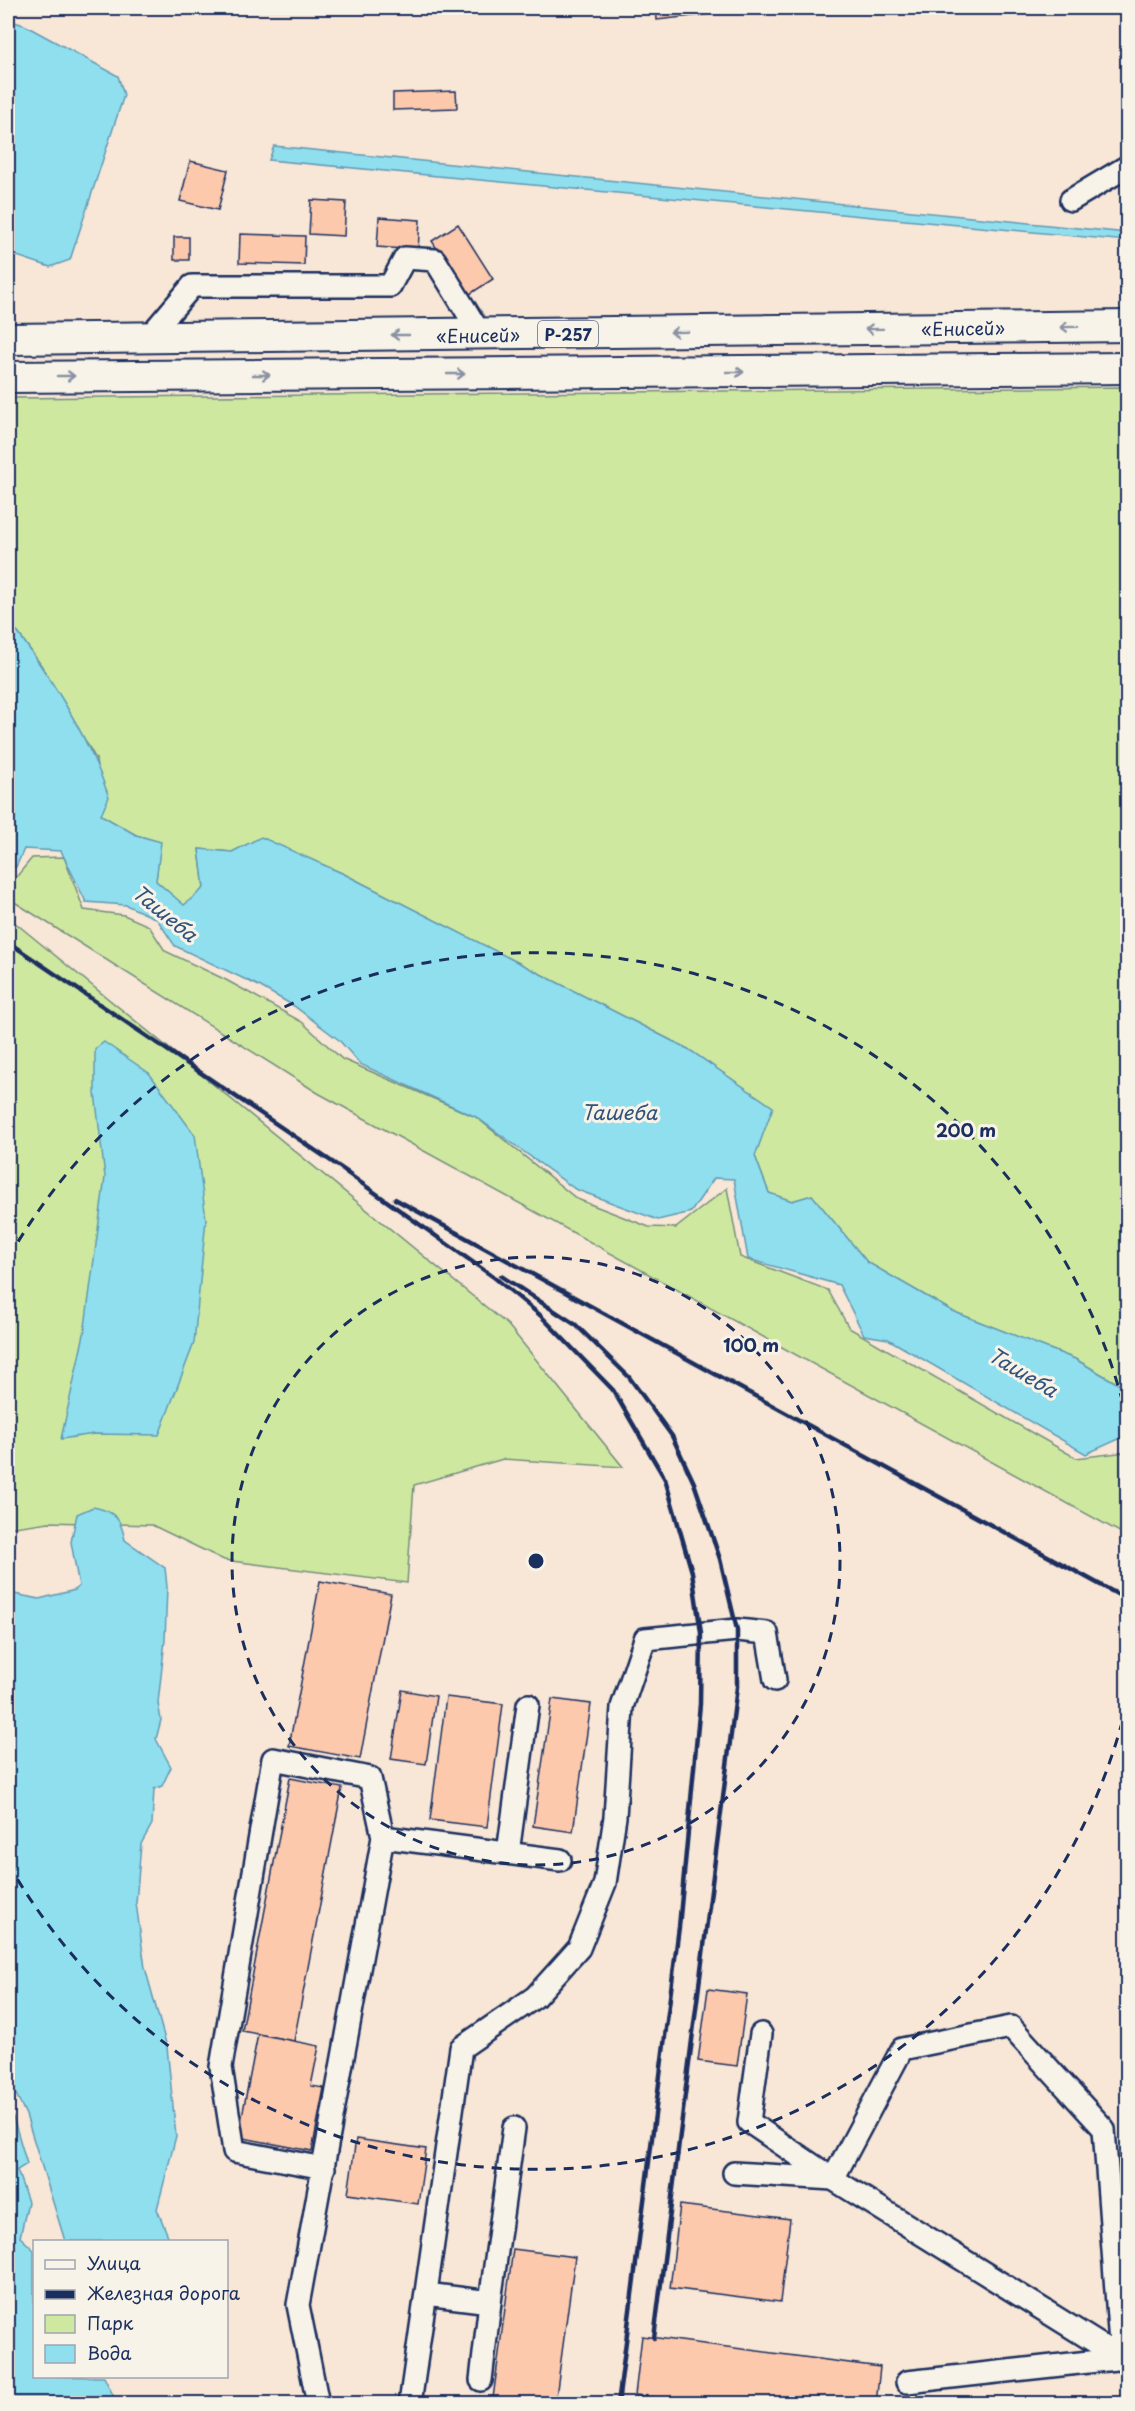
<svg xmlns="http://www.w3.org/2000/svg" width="1135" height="2411" font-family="'Playpen Sans',sans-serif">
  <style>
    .green { fill: #cee99f; stroke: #748c7e; stroke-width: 1.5 }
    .water { fill: #90dfee; stroke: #6199b4; stroke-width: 1.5 }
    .building { fill: #fcc9ad; stroke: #1b2f5e; stroke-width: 1.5 }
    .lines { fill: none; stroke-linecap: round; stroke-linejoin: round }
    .minor-casing { stroke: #1b2f5e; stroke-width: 26 }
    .highway-casing { stroke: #1b2f5e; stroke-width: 34 }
    .minor { stroke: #f7f3e8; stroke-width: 21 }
    .highway { stroke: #f7f3e8; stroke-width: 30 }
    .rail { stroke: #1b2f5e; stroke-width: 4.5 }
    .oneway { stroke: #8991a3 }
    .ring { fill: none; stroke: #1b2f5e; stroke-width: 3; stroke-dasharray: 10 8 }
    .labels { text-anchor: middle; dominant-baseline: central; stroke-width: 6; stroke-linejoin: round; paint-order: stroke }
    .shield { fill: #f7f3e8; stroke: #5d6a87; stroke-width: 1.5 }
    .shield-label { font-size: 16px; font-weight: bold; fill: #1b2f5e }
    .street-label { font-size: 18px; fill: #1b2f5e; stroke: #f7f3e8 }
    .water-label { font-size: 20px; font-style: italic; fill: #32527b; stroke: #f7f3e8 }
    .centre { fill: #1b2f5e; stroke: #f7f3e8; stroke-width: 3 }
    .ring-label { font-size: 18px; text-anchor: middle; font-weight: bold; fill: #1b2f5e; stroke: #f7f3e8; stroke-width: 6; stroke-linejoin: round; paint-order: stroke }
  </style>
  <rect width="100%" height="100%" fill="#f8e6d6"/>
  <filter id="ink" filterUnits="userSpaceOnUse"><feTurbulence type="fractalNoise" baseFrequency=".0167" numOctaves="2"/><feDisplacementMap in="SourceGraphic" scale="12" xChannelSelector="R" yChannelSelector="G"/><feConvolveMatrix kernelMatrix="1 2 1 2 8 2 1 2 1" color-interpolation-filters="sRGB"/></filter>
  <g filter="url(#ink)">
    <g class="green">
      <path d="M1127,387V1389L1075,1359L952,1311L867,1262L812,1195L792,1201L769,1193L755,1156L772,1107L688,1049L344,874L261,838L232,852L199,849L204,888L184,906L156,881L160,842L136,835L101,815L96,759L41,665L8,619V419L13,398Z"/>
      <path d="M64,857L84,910L124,915L149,926L165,951L226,980L302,1022L342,1059L476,1117L577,1199L649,1227L676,1228L727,1188L740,1257L828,1290L849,1328L1076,1458L1127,1452V1536L318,1093L8,898V878L13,881L32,858Z"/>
      <path d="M8,917L508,1325L623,1467L503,1459L414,1485L407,1583L224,1560L152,1525L49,1522L8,1528Z"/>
    </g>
    <g class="water">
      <path d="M8,20L24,25L118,76L124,95L70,260L50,267L8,253Z"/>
      <path d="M274,146L1127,233V241L269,160Z"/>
      <path d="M8,619C48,674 87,732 109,797L101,815L136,835L161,842L156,881L184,905L204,888L199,849L232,852L261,837L344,874L688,1049L773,1107L755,1156L769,1193L792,1201L812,1195L867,1262L952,1311L1075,1359L1127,1389V1439L1121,1438L1086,1454L888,1339L864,1335L839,1285L748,1259L734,1179L714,1178L691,1212L658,1220L575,1189L476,1117L360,1064L339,1040L294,1006L259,986L175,946L157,919L126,905L86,902L61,851L24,849L16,867L8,866Z"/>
      <path d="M104,1042L149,1073L195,1135L206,1219L194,1343L159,1435L94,1434L61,1439L84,1334L105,1177L95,1093V1049Z"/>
      <path d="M93,1507C115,1511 121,1519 125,1540L165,1568L167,1587L165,1640L158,1703L161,1720L156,1739L171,1767L162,1786L154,1789L152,1824L141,1844L136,1903L145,1968L167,2047L176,2136L157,2209L170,2241H65L26,2115L8,2077V1598L9,1593L39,1599L75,1590L79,1586L71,1542L77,1514Z"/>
      <path d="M13,2117L27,2164L17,2170L28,2202L20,2237L34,2250V2376L104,2377L117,2403H8V2123Z"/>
    </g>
    <g class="building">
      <path d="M656,8H718L719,13L657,20Z"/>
      <path d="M456,91L457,108L393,110V93Z"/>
      <path d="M190,161L228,170L218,210L180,201Z"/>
      <path d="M311,200L346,202L344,236L309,234Z"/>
      <path d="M379,217L420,220L418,250L377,247Z"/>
      <path d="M458,224L493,279L467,296L432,241Z"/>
      <path d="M240,234L305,236L304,265L239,263Z"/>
      <rect x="174" y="237" width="15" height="23"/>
      <path d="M320,1581L391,1594L360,1759L289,1746Z"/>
      <path d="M402,1690L436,1696L426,1764L391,1759Z"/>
      <path d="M446,1697L503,1704L487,1827L430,1820Z"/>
      <path d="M552,1699L591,1704L573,1832L533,1826Z"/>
      <path d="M290,1778L342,1788L294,2041L242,2031Z"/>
      <path d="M708,1989L747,1994L737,2066L698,2061Z"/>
      <path d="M258,2034L319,2046L311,2086L324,2088L312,2151L238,2137Z"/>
      <path d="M356,2139L426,2149L418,2204L348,2194Z"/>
      <path d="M680,2205L790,2219L780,2302L670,2288Z"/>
      <path d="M513,2249L575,2257L555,2404L493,2398Z"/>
      <path d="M642,2336L880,2367L876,2404H704L635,2395Z"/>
    </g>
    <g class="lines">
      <defs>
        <g id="minor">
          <path d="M1071,200L1128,166"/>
          <path d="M148,338L192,286H390L405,258L435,260L481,335"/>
          <path d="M383,1837L560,1860"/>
          <path d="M508,1853L528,1705"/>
          <path d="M1011,2027L1104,2129L1121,2358L833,2179L902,2049Z"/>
          <path d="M734,2173L833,2179L749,2122L761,2034"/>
          <path d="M426,2294L490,2302L514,2128"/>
          <path d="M481,2380L490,2302"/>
          <path d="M907,2382L1125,2358"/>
          <path d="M318,2404L298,2305L383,1837L370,1778L273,1759L221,2067L234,2151L324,2168"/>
          <path d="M410,2404L461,2048L535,1997L579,1948L605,1883L615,1817L622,1707L645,1639L737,1630L767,1633L775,1680"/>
        </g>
        <g id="highway">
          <path d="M8,339L1128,326"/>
          <path d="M8,377L1128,368"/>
        </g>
      </defs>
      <use href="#minor" class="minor-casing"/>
      <use href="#highway" class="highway-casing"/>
      <use href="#minor" class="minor"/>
      <use href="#highway" class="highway"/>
      <g class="rail">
        <path d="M8,942L350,1174"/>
        <path d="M343,1170L495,1278L540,1315L613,1390L665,1479L692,1572L701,1633L700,1704L679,1927L618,2404"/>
        <path d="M395,1199L1128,1600"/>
        <path d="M501,1276L576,1325L629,1377L672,1436L694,1483L720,1559L737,1630V1687L654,2338"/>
        <path d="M645,2404L646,2396"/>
      </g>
    </g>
    <defs><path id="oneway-shaft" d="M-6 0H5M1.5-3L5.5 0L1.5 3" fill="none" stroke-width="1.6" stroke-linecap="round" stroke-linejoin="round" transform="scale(1.5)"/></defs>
    <g class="oneway">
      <use href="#oneway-shaft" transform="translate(1069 327) rotate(179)"/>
      <use href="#oneway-shaft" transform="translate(874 329) rotate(179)"/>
      <use href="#oneway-shaft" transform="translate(679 332) rotate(179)"/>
      <use href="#oneway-shaft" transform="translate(400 335) rotate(180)"/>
      <use href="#oneway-shaft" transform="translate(735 372)"/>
      <use href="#oneway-shaft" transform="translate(456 374)"/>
      <use href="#oneway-shaft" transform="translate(261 375)"/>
      <use href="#oneway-shaft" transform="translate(66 376)"/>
    </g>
  </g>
  <g class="ring">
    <circle cx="536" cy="1561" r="304"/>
    <path d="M1127 1703A608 608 0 0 1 9 1865M9 1257A608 608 0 0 1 1127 1419"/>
  </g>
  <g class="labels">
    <rect class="shield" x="538" y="321" width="60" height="26" rx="4.5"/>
    <g class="shield-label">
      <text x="568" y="334">Р-257</text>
    </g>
    <g class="street-label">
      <text transform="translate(963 328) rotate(-1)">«Енисей»</text>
      <text transform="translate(478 335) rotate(-1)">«Енисей»</text>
    </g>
    <g class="water-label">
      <text transform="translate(165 913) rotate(39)">Ташеба</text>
      <text x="619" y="1112">Ташеба</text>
      <text transform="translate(1023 1372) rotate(31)">Ташеба</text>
    </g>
  </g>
  <circle cx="536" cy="1561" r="9" class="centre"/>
  <g class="ring-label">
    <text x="966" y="1137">200 m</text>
    <text x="751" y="1352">100 m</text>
  </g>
  <rect width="1135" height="2411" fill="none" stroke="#f7f3e8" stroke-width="30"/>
  <rect x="15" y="15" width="1105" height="2381" fill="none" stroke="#1b2f5e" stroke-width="2" filter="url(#ink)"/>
  <rect x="33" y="2240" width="195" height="138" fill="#f7f3e8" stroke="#9fa5b1" stroke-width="1.5"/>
  <rect x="45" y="2260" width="30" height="9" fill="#f7f3e8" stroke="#9fa5b1" stroke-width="1.5"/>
  <text x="87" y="2270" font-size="18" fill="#1b2f5e">Улица</text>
  <rect x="45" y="2290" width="30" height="9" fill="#1b2f5e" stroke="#9fa5b1" stroke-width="1.5"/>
  <text x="87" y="2300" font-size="18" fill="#1b2f5e">Железная дорога</text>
  <rect x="45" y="2315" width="30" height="18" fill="#cee99f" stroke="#9fa5b1" stroke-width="1.5"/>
  <text x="87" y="2330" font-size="18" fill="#1b2f5e">Парк</text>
  <rect x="45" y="2345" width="30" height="18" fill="#90dfee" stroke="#9fa5b1" stroke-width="1.5"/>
  <text x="87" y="2360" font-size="18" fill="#1b2f5e">Вода</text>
</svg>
